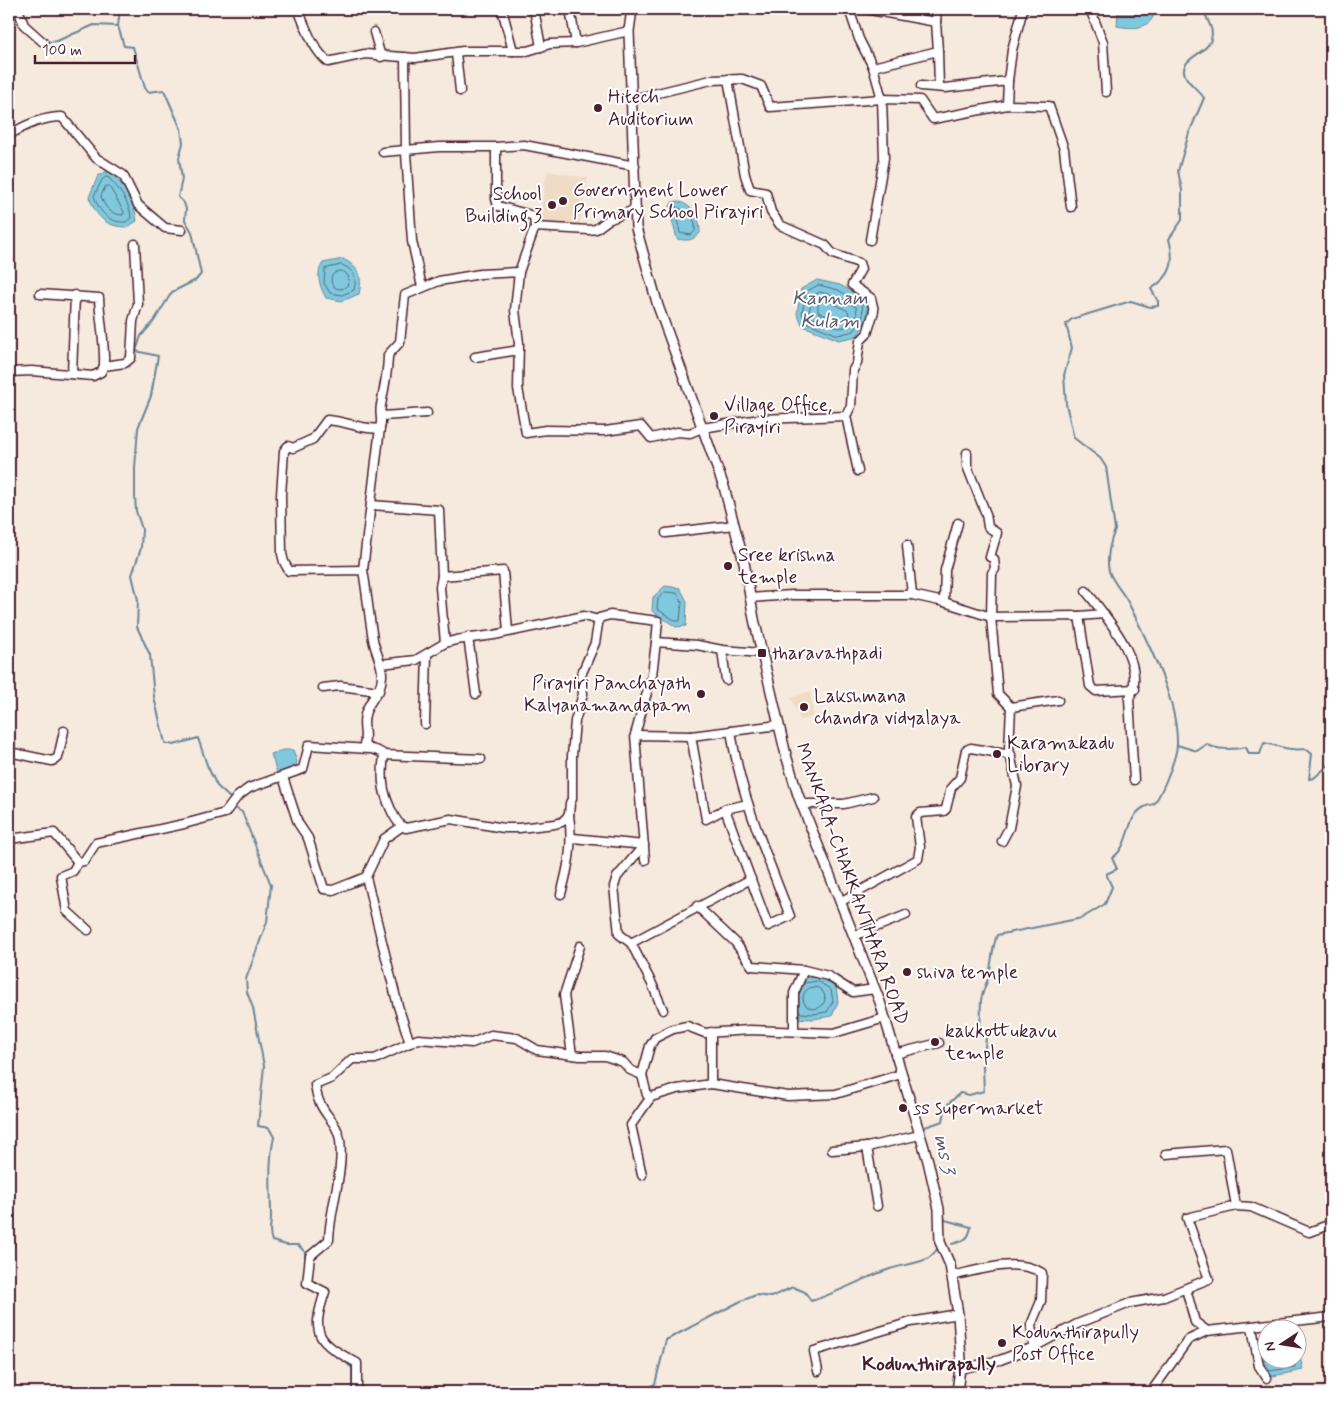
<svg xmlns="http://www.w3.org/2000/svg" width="1340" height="1401" font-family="Mynerve,sans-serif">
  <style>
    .built { fill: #f0dbc7 }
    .water { fill: #7fc9df; stroke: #6a8597 }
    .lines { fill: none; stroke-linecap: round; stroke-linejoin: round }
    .shore { stroke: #5f6373; stroke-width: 1 }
    .stream { stroke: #6a8597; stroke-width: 2 }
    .minor-casing { stroke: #4a1f2b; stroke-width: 11 }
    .major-casing { stroke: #4a1f2b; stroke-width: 12 }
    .minor { stroke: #fff; stroke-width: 8 }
    .major { stroke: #fff; stroke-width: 9 }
    .poi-dot { fill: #4a1f2b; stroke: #fff; stroke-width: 2 }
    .labels { text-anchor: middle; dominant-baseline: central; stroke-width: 4; stroke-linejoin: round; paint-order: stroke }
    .poi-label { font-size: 19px; fill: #4a1f2b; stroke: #fff; text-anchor: start }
    .street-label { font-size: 19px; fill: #4a1f2b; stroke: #fff }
    .water-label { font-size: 20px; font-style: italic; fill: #5d5a6a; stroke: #fff }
    .neighbourhood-label { font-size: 20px; font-weight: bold; fill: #4a1f2b; stroke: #fff }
  </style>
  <rect width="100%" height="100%" fill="#f6eade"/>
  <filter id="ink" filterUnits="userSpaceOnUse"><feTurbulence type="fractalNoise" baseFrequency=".02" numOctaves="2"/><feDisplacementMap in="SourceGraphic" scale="10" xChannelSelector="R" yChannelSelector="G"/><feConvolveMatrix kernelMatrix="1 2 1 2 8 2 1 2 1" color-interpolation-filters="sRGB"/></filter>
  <g filter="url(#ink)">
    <g class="built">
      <path d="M547,171L588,178L578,232L538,225Z"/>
      <path d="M810,691L814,717L800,720L791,698Z"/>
    </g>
    <g class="water">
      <path d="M1118,9H1155C1153,30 1133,29 1117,26Z"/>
      <path d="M105,172H112C123,186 135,203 137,221L127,227C105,227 96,216 89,197L98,176Z"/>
      <path d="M678,201C694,207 700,216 700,233C692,241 688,241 677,239L676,235L669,209L672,202Z"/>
      <path d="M343,259C359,267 363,277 359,294L342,301L326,298C320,287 315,274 323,263Z"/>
      <path d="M817,280L840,285L867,300L868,318L857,336L839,340L803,326L797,314L801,289Z"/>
      <path d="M665,586L680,588L687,601L686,626L676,627L652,611L653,597Z"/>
      <path d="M283,750H293L297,761L295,770L278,776L271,754Z"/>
      <path d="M819,976L836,987L838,1002L832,1016L813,1019L796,1018L790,994L798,979Z"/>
      <path d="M1267,1333L1268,1358H1298V1348L1303,1370L1268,1377L1261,1367L1255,1337Z"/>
    </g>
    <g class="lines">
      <g class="shore">
        <path d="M106,177L109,178C118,187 131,205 131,218L126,222C109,223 99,212 94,196L102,180Z"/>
        <path d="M109,186L124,212L123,215C111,215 104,207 101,196L105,187Z"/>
        <path d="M676,207L690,213L695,223V231L691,235L680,233L675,210Z"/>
        <path d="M342,265C354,270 357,277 354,290L342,295L330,293L324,283L325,269Z"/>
        <circle cx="340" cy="280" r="9"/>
        <path d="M819,285L838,290L862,303L863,316L854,331L838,335L806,322L802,313L806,292Z"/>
        <path d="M820,292L836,296L856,307L857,315L850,326L839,328L811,317L809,312L812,297Z"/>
        <path d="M821,300L833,303L848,311L849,314L845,319L839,321L818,312V302Z"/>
        <path d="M665,592L677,593L682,602L680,621H676L657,609L658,599Z"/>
        <circle cx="814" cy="998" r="11"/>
        <path d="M799,1010L801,1013L813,1014L827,1012L833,1001L831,990L818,981L804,983"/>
        <path d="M1268,1338L1261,1342L1266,1365L1270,1371L1295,1367V1358"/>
      </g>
      <g class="stream">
        <path d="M118,26L120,9"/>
        <path d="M25,31L37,41"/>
        <path d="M46,42L57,41L94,25L118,26L124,46L133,47L145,88L148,92L164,90L181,129L183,143L179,158L182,179L178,197L184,203L186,209L185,220L192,232L201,274L196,280L172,292L154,321L141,336L136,351L158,356L151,396L138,428L135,468V497L136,511L142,529L141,548L132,575L138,600L137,627L150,655L154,697L165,743L174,745L198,738L207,765L217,786L230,798"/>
        <path d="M1177,745L1197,751L1207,744C1215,751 1237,749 1246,747L1249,754H1260L1264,743C1281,746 1287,751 1306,749L1312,754L1309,779L1314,778L1331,763"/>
        <path d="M235,808L242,812L271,885L267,922L246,979L247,992L253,1008L264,1066L258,1126L269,1128L274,1137C268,1164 271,1191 271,1218C271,1227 268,1232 272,1241L286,1245H298L305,1252V1265"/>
        <path d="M924,1135L925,1127L943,1121L946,1106L960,1093L969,1095L984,1091L983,1067L986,1038L979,1029C982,1019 980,1011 981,1001C982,991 987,984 989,975C992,961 992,948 997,935L1082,918L1105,904L1112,887L1106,874L1117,869L1112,858C1134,844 1122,809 1154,804C1162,793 1177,757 1177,744C1178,700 1148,643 1129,604C1124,593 1112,582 1109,571C1106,559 1110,541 1115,530L1106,467L1100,458L1074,438L1066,404L1064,375L1072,348L1066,324L1072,319L1131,301L1150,307L1158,306V301L1151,289C1173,275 1175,262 1169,239L1182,220V190L1178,171L1189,133L1204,98C1199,90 1190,85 1186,77C1176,60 1204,55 1210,42C1216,29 1206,21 1204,9"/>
        <path d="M935,1170L937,1180"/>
        <path d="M943,1214L945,1220L971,1227C969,1239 964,1241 952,1244"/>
        <path d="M311,1289L320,1295"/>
        <path d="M316,1310C312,1326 314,1339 327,1349"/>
        <path d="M340,1357L352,1368V1392"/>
        <path d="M640,1392L655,1384L666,1340L739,1302L756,1295L771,1297L793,1287L805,1292L811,1301C838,1293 863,1278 890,1269C903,1265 915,1264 927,1259C932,1256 935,1252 938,1248"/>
      </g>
      <defs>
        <g id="minor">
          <path d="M18,9L24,25L43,42"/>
          <path d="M298,9C306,28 312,48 328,62L365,54L415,58L463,51H527L550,44L576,43L629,31"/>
          <path d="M502,9L513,51"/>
          <path d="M534,9L541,47"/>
          <path d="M570,9L576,43"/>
          <path d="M849,9L859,39L873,67L882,99L884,158L870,240"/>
          <path d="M865,9L936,22L938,51L873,67"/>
          <path d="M1090,9L1103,42L1106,92"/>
          <path d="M936,22L937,9"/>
          <path d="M374,32L381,57"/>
          <path d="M938,51L939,87"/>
          <path d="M456,53L460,91"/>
          <path d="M405,57L406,153L412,241L422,287"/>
          <path d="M728,79L745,175L750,190L766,193L771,212L780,225L825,245L833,254L859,263L861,269L852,285L871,298L874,311L867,334L860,341L857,363L853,370L851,406L846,416"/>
          <path d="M921,86L945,88L1008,81L1012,50L1023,9"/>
          <path d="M633,99L711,80L742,79L761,86L770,107L882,99L920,100L933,119L1007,105L1049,106L1064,149L1071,207"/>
          <path d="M1007,105L1008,81"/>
          <path d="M9,135C25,125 43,117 62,117L96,158L123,175L138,205L165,228L182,230"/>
          <path d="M383,152L439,147H496"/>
          <path d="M535,227L534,216L498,206L496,199V147L524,145L635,166"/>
          <path d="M519,272L535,227L589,230L596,229L608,220L636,209"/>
          <path d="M40,294L99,298C100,321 105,342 104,366"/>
          <path d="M475,357L519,350"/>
          <path d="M9,372L32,371L93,376L101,372L104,366L125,363L131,358L133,321L138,304L135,244"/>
          <path d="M72,374L75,295"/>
          <path d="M382,416L427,413"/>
          <path d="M967,453V466L986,514L988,527L997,533L990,557L994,559L995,569L992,573L991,617L998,694L1011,707L1058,700"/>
          <path d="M371,505L439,510L442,576L440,587L445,643"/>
          <path d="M666,533L734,525"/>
          <path d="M907,545L912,595"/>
          <path d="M363,570L380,428"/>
          <path d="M442,576L503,571L508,631"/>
          <path d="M1086,591C1107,618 1149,665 1129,699L1134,780"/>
          <path d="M750,598L792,595H912L944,602L991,617L1079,616L1090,686L1096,691L1135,689"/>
          <path d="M944,602L945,570L958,523"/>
          <path d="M1079,616L1104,614"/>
          <path d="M468,637L476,694"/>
          <path d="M656,642L658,621L610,615L599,618L595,643L581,675L583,694L575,721L572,756V799L570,803L569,815L562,822L555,824L519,828H504L451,819L406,828C395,826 384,795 383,783C382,775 383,763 384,755C379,749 370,751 364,745C367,735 362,724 365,715C368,700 382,692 382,676C383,664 375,652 373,639C369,616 367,593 363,570L289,571L284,562L282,554L281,495L284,451L288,446L293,448L313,439L327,420C345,421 366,431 380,428C383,420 379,414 381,405C384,389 388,371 388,355L400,342L405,295L439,281L480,274L519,272L515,310L519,343L518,388L526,433L546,430L605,431L641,426L651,438L677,432L690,433L702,428L760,419L846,416L858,471"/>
          <path d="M381,664L416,660L445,643L456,640L494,635L584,616L598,620"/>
          <path d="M726,680L722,650L762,653"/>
          <path d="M323,688L340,686L379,691"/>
          <path d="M425,724L427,654"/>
          <path d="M635,735L652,675L656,642L697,645L722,650"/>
          <path d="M9,752L52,761L58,758L64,731"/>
          <path d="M384,755L481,759"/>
          <path d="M283,777L298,823L308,838L324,889L333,890L366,877"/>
          <path d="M748,804L725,809L706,819L691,736L779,725"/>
          <path d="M802,804H844L873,797"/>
          <path d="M725,809L768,926L790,916C767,856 740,795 731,731"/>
          <path d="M401,827L384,839L366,877L398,1006L410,1043"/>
          <path d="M573,838L644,845L617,877L614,886L619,934L631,943"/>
          <path d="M9,839L54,833L78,862L84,861L96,843L184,824L225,813L237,797L249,788L303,769L309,745L368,749"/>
          <path d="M1002,841L1009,828L1017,786L1009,749L1011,707"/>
          <path d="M645,860L635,735L691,736"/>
          <path d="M78,862L73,871L61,876L67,911L88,930"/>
          <path d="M561,894C569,866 573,843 569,815"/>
          <path d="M840,902L918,859L920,847L916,817L920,813L944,811L946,809L951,788L960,778L966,750L971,748L1011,755"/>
          <path d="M697,906L735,942L752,966L804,970L828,976L853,992L875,989"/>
          <path d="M854,936L906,915"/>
          <path d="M663,1010L652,984L631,943L751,879"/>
          <path d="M794,1030V993L804,970"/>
          <path d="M711,1032V1084"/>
          <path d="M895,1054L939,1043"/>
          <path d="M572,1055L564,995L580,946"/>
          <path d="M642,1075L647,1095L651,1097"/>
          <path d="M867,1147L877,1206"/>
          <path d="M832,1150L867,1147L920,1135"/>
          <path d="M642,1175L631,1125L651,1097L677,1089L711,1084L788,1096L836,1094L901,1074"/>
          <path d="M1236,1206L1251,1207L1309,1232L1331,1224"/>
          <path d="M952,1276C980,1270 1016,1257 1042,1273L1041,1301L1031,1325L1034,1347"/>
          <path d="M1186,1289L1195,1322L1207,1331"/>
          <path d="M1252,1327L1259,1366L1267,1378"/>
          <path d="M960,1369L1000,1360L1034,1347L1077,1324L1130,1303L1164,1297L1209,1279L1187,1218L1236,1206L1226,1149L1166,1154"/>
          <path d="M818,1371L814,1351L911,1322L958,1314"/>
          <path d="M357,1392V1363C318,1342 310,1336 325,1292L307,1283L310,1256L329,1240C330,1206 344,1174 340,1140C338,1124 326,1117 320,1103C317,1098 316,1091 315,1085L332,1078L352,1059H375L418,1039L472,1043L491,1035L517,1038L537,1050L580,1056H605L623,1062L630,1070L642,1075L650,1046L655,1038L673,1029L687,1026L705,1033L750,1030L834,1033L885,1018"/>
          <path d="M1151,1392L1188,1340L1207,1331L1331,1317"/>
        </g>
        <path id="major" d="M632,9L629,31L636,228L658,306L724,487L744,562L754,619L786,755L798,795L880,1002L928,1161L939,1209L940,1242L950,1265L958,1314L961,1360L957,1392"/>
      </defs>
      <use href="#minor" class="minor-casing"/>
      <use href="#major" class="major-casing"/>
      <use href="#minor" class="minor"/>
      <use href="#major" class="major"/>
    </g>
  </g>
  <g class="poi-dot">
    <circle cx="598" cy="108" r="5"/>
    <circle cx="563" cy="201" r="5"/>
    <circle cx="552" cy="205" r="5"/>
    <circle cx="714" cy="416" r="5"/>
    <circle cx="728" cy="566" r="5"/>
    <rect x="757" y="648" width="10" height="10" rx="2.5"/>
    <circle cx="701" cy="694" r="5"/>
    <circle cx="804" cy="707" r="5"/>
    <circle cx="997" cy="754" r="5"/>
    <circle cx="907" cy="972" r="5"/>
    <circle cx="935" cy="1042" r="5"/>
    <circle cx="903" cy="1108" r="5"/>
    <circle cx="1002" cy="1343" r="5"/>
  </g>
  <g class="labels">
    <g class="poi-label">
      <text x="608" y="97">Hitech<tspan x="608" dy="22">Auditorium</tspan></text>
      <text x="573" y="190">Government Lower<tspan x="573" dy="22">Primary School Pirayiri</tspan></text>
      <text x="542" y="194" text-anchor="end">School<tspan x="542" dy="22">Building 3</tspan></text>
      <text x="724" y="405">Village Office,<tspan x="724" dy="22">Pirayiri</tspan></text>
      <text x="738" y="555">Sree krishna<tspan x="738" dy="22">temple</tspan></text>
      <text x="772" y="653">tharavathpadi</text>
      <text x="691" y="683" text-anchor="end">Pirayiri Panchayath<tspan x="691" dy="22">Kalyanamandapam</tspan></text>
      <text x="814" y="696">Lakshmana<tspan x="814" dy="22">chandra vidyalaya</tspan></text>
      <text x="1007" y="743">Karamakadu<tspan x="1007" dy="22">Library</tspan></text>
      <text x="917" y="972">shiva temple</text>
      <text x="945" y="1031">kakkottukavu<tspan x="945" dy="22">temple</tspan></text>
      <text x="913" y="1108">ss supermarket</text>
      <text x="1012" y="1332">Kodunthirapully<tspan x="1012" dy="22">Post Office</tspan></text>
    </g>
    <g class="street-label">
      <text transform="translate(852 884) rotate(70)">MANKARA-CHAKKANTHARA ROAD</text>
    </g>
    <g class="water-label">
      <text x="830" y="298">Kannam<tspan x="830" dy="23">Kulam</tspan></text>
      <text transform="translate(944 1154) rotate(79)">ms 3</text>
    </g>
    <g class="neighbourhood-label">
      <text x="929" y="1364">Kodunthirapally</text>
    </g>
  </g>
  <rect width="1340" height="1401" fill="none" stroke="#fff" stroke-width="30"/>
  <rect x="15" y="15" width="1310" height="1371" fill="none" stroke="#4a1f2b" stroke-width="2" filter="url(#ink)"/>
  <g transform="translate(1282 1344) rotate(258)"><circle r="24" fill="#ffffff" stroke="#b7a5aa"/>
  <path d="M0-4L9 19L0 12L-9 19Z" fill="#4a1f2b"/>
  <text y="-8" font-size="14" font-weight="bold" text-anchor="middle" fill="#4a1f2b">N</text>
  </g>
  <path d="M35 55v8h100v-8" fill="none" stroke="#4a1f2b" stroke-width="2.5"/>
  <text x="42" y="55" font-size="15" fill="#4a1f2b" stroke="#ffffff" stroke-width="4" paint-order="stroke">100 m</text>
</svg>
